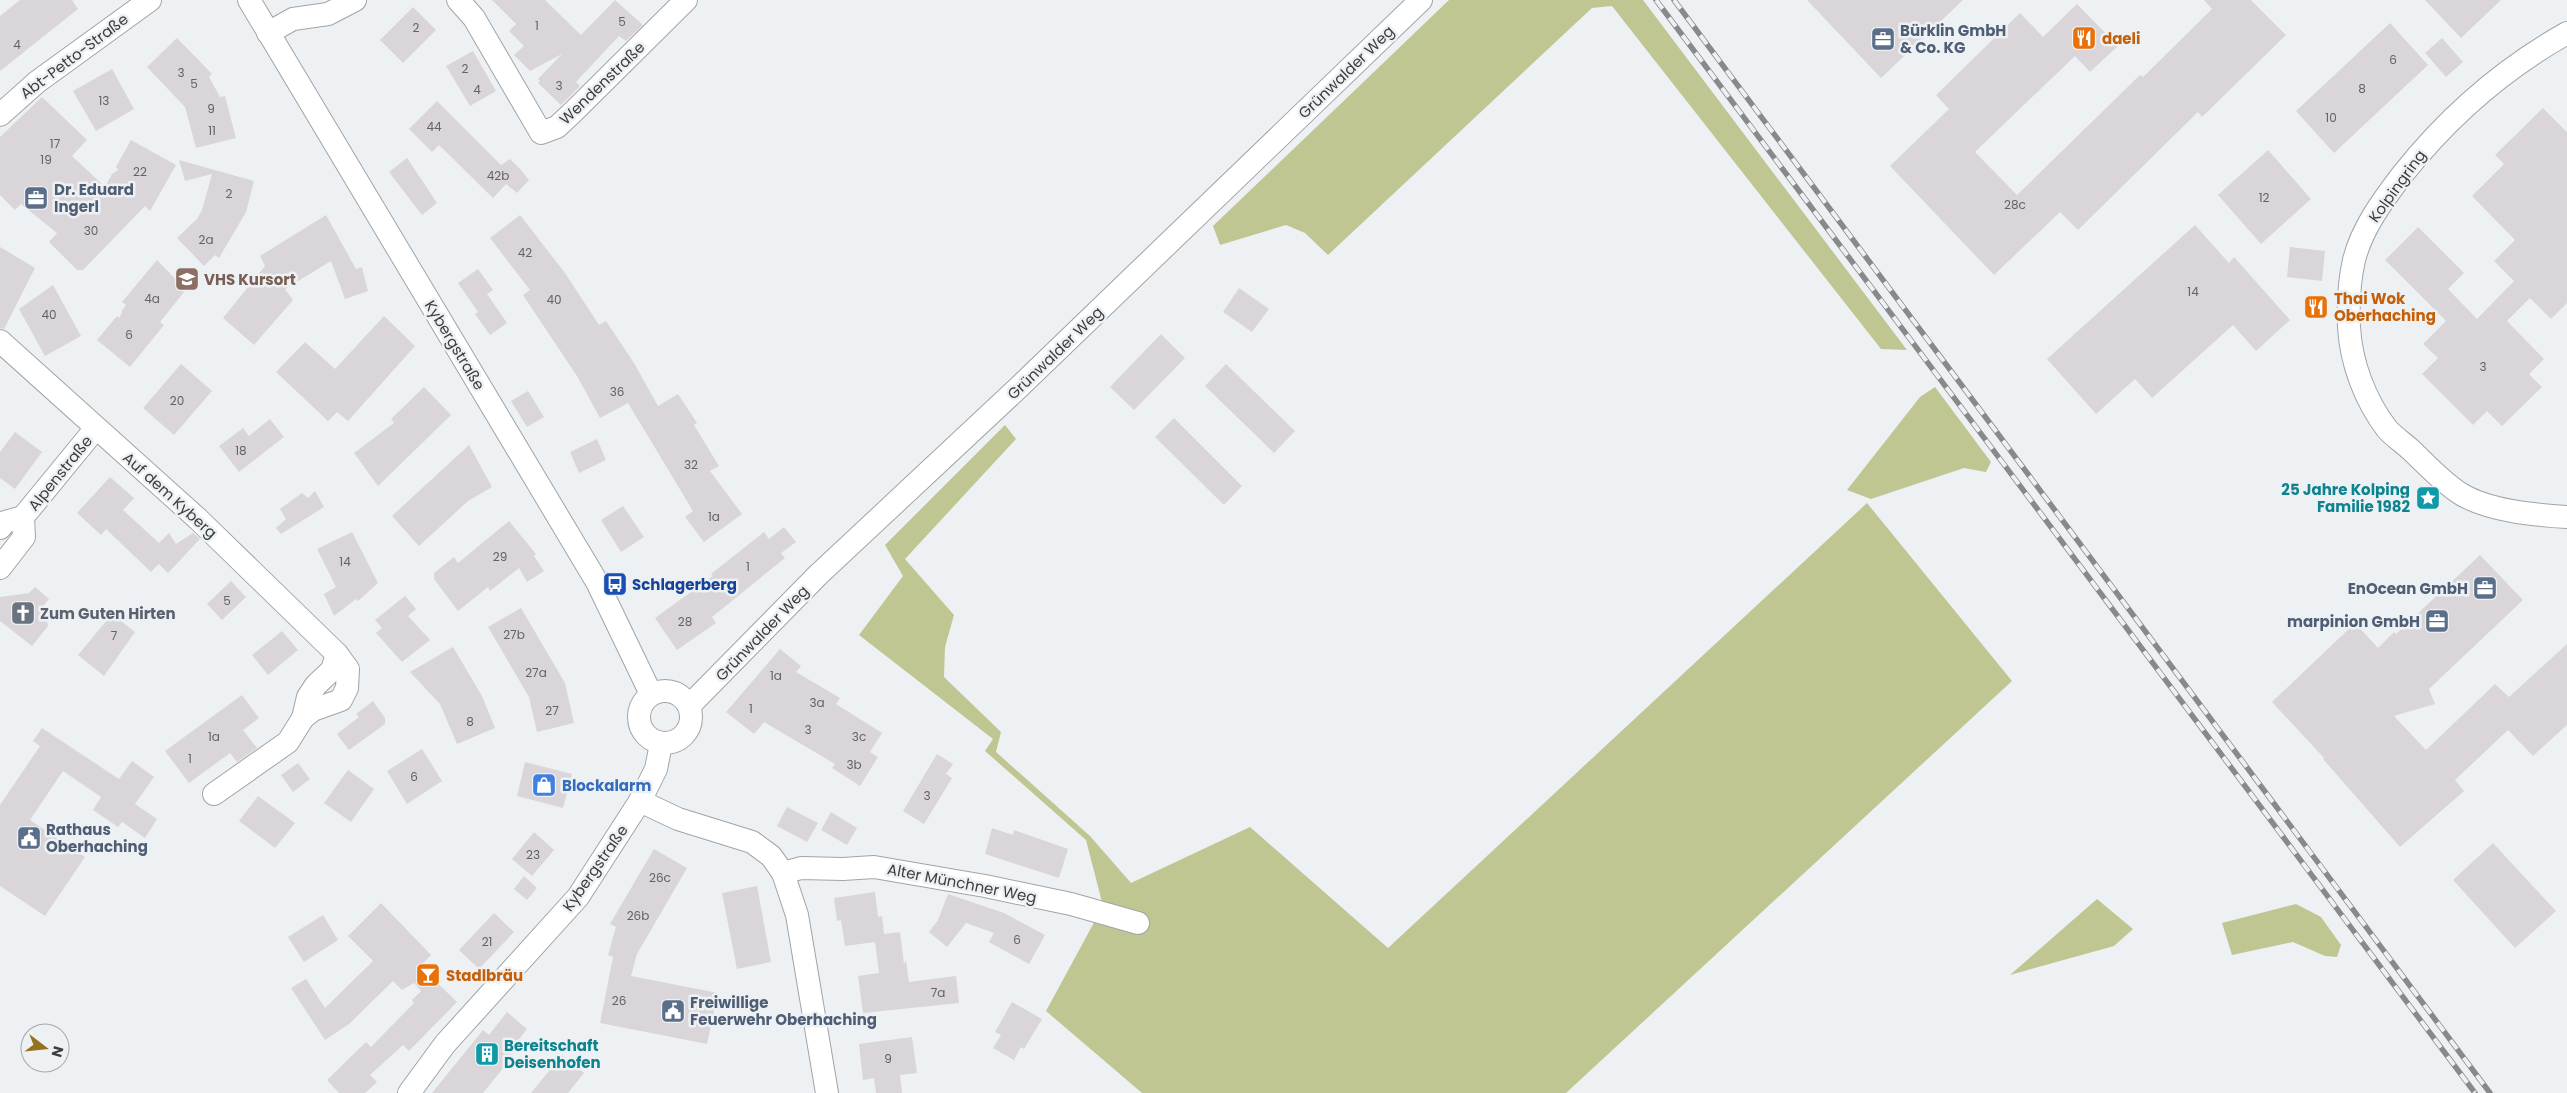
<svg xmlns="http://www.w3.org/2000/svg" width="2567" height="1093" font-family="Poppins,sans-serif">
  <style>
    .green { fill: #bfc692 }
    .building { fill: #d9d5d8 }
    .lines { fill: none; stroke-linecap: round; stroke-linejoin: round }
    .minor-casing { stroke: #a1a4a7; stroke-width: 24 }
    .minor { stroke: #fff; stroke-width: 22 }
    .rail-casing { stroke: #87898b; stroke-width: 5.5 }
    .rail { stroke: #eef1f4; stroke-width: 4; stroke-dasharray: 11; stroke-linecap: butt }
    .labels { text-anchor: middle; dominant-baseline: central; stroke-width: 5; stroke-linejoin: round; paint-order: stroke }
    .number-label { font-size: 12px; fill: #626364 }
    .service-label { font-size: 15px; font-weight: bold; fill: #4e5e75; stroke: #eef1f4; text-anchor: start }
    .food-label { font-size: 15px; font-weight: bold; fill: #c56008; stroke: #eef1f4; text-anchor: start }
    .street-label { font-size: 15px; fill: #3b3d3e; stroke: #eef1f4 }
    .education-label { font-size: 15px; font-weight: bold; fill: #785e54; stroke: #eef1f4; text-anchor: start }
    .culture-label { font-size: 15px; font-weight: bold; fill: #0d838f; stroke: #eef1f4; text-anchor: end }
    .transit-label { font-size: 15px; font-weight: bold; fill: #164399; stroke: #eef1f4; text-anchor: start }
    .worship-label { font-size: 15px; font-weight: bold; fill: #5b616d; stroke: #eef1f4; text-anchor: start }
    .shop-label { font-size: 15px; font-weight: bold; fill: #366cbe; stroke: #eef1f4; text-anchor: start }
  </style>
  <rect width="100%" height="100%" fill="#eef1f4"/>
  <g class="green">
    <path d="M1449,0H1643L1907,350L1881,349L1612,6L1592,8L1328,255L1305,233L1286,225L1220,245L1213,226Z"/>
    <path d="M1935,387L1991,462L1986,472L1964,468L1871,499L1847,490L1920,397Z"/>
    <path d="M1005,425L1016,439L905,559L954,615L945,647L944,677L1001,732L996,752L1090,836L1131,883L1250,827L1388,948L1867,503L2012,681L1566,1093H1142L1046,1011L1103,906L1086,840L985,751L993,739L859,635L903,576L885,545Z"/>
    <path d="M2097,899L2133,929L2114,946L2010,975Z"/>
    <path d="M2296,904L2321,917L2341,945L2337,957L2325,956L2293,942L2232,955L2222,923Z"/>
  </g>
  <g class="building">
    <path d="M20,0H72L78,9L0,71V16Z"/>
    <path d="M492,0H545L581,35L615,0L643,25L626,41L619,36L576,82L580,86L561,105L538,83L540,81L538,79L562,54L530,71L514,55L524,46L509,31L516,24Z"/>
    <path d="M1807,0H1963L1881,78Z"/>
    <path d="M2204,0H2251L2286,35L2202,117L2198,112L2078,230L2060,212L1994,275L1890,166L1949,109L1936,95L2020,13L2043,37L2077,4L2118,46L2090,72L2075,56L1975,152L2017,195L2140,75L2143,77L2212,9Z"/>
    <path d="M2425,0H2501L2461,38Z"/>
    <path d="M413,7L436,30L403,63L380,40Z"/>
    <path d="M2390,23L2428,65L2334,153L2296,111Z"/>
    <path d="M177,38L212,74L209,77L220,97L225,96L236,138L196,148L185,107L147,67Z"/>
    <path d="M2442,38L2463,62L2446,77L2425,53Z"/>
    <path d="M473,51L496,91L470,106L446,66Z"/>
    <path d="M112,69L134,109L96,131L73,91Z"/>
    <path d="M42,97L87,140L72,156L105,187L112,174L118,170L116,167L131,140L176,165L150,211L145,206L83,270H77L49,242L57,233L21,204L15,210L0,195V137Z"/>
    <path d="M437,101L501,165L510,159L520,169L529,180L517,193L506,184L493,198L439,145L432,152L409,129Z"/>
    <path d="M2543,108L2567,132V303L2551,319L2530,298L2507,321L2544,359L2529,374L2542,387L2502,426L2487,411L2473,425L2422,374L2438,358L2423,344L2446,321L2385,260L2418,227L2464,273L2448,289L2477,319L2514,281L2494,261L2515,240L2472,196L2504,164L2495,155Z"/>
    <path d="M2268,150L2311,199L2261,244L2218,195Z"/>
    <path d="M407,158L437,203L422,215L389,172Z"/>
    <path d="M179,160L254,181L246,212L219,258L215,255L204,266L177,238L197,219L202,210L212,174L185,181Z"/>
    <path d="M326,215L356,269L362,267L368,291L345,299L331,261L285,289L293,300L254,345L223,318L265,266L260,256Z"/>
    <path d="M520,215L565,273L599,325L606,321L634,363L658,406L678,394L697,423L694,425L719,466L710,471L742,514L704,542L685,517L693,511L628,403L600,418L577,376L523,295L530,290L490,238Z"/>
    <path d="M2195,225L2229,263L2234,257L2290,320L2256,351L2233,325L2152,398L2135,379L2096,414L2047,359Z"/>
    <path d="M0,247L35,268L4,329L0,328Z"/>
    <path d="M2290,247L2325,251L2322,281L2287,277Z"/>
    <path d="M157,260L184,288L182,290L184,292L160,322L164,325L130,367L97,340L117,316L119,318L122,313L121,312L126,305L122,302Z"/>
    <path d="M478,269L493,290L487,294L507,323L490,335L475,314L478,312L458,283Z"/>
    <path d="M53,285L81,336L45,356L19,309Z"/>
    <path d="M1239,288L1269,309L1252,332L1223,312Z"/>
    <path d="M384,316L415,346L348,421L337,412L328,421L276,372L305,342L335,369Z"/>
    <path d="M1161,334L1185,358L1134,410L1110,387Z"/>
    <path d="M181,364L212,391L174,435L143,408Z"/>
    <path d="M1226,364L1295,431L1274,453L1205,386Z"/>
    <path d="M424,387L451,415L378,486L354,453L394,423L391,419Z"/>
    <path d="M528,391L544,417L527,427L511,401Z"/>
    <path d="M1174,418L1242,486L1224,505L1155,437Z"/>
    <path d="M270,419L284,437L239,472L219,446L243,428L249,436Z"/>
    <path d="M15,432L42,452L15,489L0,478V452Z"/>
    <path d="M597,439L606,460L579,473L570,452Z"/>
    <path d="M469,445L492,487L468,501L419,546L392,516Z"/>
    <path d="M110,477L134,498L123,510L159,543L169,533L176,544L193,533L200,539L168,573L159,564L151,572L106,529L101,535L77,513Z"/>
    <path d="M315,491L324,507L281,534L276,528L286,519L280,509L302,493L308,498Z"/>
    <path d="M623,506L644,537L621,552L601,520Z"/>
    <path d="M509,521L536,554L534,556L544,571L527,582L519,568L490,591L488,587L458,611L434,579V573L454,557L458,563Z"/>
    <path d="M784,527L796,542L781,553L785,558L712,617L716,623L677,650L655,618L713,576L711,574L764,532L769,539Z"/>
    <path d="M352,532L378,583L358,601L356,599L334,616L324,594L336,587L317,549Z"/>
    <path d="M2480,555L2523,600L2429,689L2435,704L2394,716L2426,750L2495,684L2509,697L2567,644V725L2533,756L2508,730L2455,780L2464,791L2400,847L2323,759L2324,758L2272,702L2355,623L2378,648L2394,632L2396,634Z"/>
    <path d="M231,581L246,597L222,620L207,604Z"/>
    <path d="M35,587L49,599L44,605L48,626L32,646L0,621V597L29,593Z"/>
    <path d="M405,596L416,609L408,616L430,640L402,662L376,633L382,628L375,620Z"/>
    <path d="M521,608L565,683L574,723L537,732L529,697L488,627Z"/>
    <path d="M112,614L135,632L104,676L78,655Z"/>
    <path d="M282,631L298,650L268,675L252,655Z"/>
    <path d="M453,647L482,696L495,728L457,744L440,704L410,672Z"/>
    <path d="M780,649L801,666L796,672L840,698L836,704L882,733L870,752L878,757L860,786L832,768L835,764L764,722L754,734L726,712Z"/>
    <path d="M242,695L259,718L243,730L257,748L237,762L230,753L189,783L165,751Z"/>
    <path d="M373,701L385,718V724L349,750L337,734L359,717L356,714Z"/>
    <path d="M42,728L119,779L132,761L154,777L135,804L157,819L145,838L122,822L118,827L93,810L101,797L63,771L30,820L85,857L45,916L0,886V805L40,746L33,741Z"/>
    <path d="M422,749L442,781L407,804L387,771Z"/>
    <path d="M937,754L953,764L946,774L952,778L924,824L903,811Z"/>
    <path d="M525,762L572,774L563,808L517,796Z"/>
    <path d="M298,763L310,779L293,792L281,775Z"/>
    <path d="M348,770L374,789L351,822L324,803Z"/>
    <path d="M258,796L295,823L275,848L239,821Z"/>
    <path d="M787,807L818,823L807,842L777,826Z"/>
    <path d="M831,812L857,828L847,845L821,830Z"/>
    <path d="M992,828L1013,835L1014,830L1068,849L1059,878L985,854Z"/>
    <path d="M534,832L554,850L532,876L512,859Z"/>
    <path d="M2493,843L2556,911L2515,948L2453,880Z"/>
    <path d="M654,849L687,868L637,954L631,976L718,993L707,1044L600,1023L613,957L608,955L616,927L610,924Z"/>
    <path d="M524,876L537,888L527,900L514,889Z"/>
    <path d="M757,886L771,962L737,969L722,893Z"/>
    <path d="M875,892L878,917L882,916L884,934L900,932L904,964L906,960L909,982L956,976L959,1003L863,1013L858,976L879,973L875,942L845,946L841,920L837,921L834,898Z"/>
    <path d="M948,894L1004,913L1045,935L1029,964L989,942L994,933L966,923L947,947L929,932L938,920Z"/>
    <path d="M381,903L431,955L420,966L457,1002L409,1051L403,1045L370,1075L377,1082L365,1093H339L327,1080L366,1042L371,1047L414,1003L412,1000L421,991L414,983L402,990L393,981L349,1024L325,1040L291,988L306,979L325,1008L373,961L348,936Z"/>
    <path d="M494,913L514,932L479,969L459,950Z"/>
    <path d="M323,915L338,940L304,962L288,937Z"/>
    <path d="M1012,1002L1042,1019L1024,1049L1021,1047L1014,1060L993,1048L1001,1035L995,1032Z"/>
    <path d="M507,1012L527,1029L509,1052L513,1056L483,1093H432L483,1030L489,1035Z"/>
    <path d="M912,1037L917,1073L900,1075L902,1093H876L874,1078L863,1080L859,1044Z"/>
    <path d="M562,1055L584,1073L568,1093H531Z"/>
  </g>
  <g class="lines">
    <defs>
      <g id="minor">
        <path d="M249,0L597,582L651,694"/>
        <path d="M458,0L474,18L541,133L557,127L572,113L686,0"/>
        <path d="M268,33L293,19L328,14L355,0"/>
        <path d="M2567,33C2503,69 2448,117 2402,175C2383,200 2362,228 2354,260C2349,282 2348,305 2349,327C2351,363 2365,400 2387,429C2393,436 2402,442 2410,449C2426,464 2442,482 2461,494C2489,511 2535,515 2567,517"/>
        <path d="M0,115L37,82L150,0"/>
        <path d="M0,341L198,519L337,654L348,669L347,688L341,700L313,710L303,718L288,742L214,794"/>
        <path d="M23,517L96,428"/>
        <path d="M0,528L5,522L23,517L24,537L0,568"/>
        <circle cx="665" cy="717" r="26"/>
        <path d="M689,706L818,575L1018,388L1421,0"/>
        <path d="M303,718L308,697L316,685L332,670L337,654"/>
        <path d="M640,801L678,819L752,842L771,856L783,873L797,915L827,1093"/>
        <path d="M783,873L801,868L843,869L874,867L985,886L1071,904L1138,923"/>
        <path d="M409,1093L445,1044L578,897L640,801L656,769L661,744"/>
      </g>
    </defs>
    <use href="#minor" class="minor-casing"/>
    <use href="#minor" class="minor"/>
    <defs>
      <g id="rail">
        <path d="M1656,0L2475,1093"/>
        <path d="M1674,0L2490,1093"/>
      </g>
    </defs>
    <use href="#rail" class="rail-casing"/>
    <use href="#rail" class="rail"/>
  </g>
  <defs>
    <symbol id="restaurant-square" viewBox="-11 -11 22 22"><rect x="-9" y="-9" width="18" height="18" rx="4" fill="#e8710a" stroke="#eef1f4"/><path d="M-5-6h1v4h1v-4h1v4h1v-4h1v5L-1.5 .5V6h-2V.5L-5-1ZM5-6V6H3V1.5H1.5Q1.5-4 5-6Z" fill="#fff"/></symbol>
    <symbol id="office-square" viewBox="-11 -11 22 22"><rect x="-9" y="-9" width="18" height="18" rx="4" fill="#5c6f8a" stroke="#eef1f4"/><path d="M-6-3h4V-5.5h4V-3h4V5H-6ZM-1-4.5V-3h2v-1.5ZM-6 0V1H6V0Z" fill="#fff"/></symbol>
    <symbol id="school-square" viewBox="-11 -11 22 22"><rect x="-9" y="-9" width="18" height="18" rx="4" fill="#8d6e63" stroke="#eef1f4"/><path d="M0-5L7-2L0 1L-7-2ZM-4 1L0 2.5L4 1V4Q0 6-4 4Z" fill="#fff"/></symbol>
    <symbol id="sight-square" viewBox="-11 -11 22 22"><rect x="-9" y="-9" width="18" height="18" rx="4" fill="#0f9aa8" stroke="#eef1f4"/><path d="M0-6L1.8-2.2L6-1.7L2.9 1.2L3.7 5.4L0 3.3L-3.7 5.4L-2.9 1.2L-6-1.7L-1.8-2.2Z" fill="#fff"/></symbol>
    <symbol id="bus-square" viewBox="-11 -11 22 22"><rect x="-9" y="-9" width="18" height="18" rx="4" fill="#1a4fb4" stroke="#eef1f4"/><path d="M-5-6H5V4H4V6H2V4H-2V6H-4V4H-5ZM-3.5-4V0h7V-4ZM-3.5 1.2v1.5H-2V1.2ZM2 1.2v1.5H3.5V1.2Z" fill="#fff"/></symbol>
    <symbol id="church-square" viewBox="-11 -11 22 22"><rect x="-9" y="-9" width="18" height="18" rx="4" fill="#6b7280" stroke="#eef1f4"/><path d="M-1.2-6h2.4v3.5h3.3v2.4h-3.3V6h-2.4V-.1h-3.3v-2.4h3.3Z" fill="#fff"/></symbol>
    <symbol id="shop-square" viewBox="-11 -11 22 22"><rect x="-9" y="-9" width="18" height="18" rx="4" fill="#3f7fe0" stroke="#eef1f4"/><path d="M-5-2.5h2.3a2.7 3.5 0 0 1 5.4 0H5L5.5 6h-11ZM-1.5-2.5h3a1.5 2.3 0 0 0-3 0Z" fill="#fff"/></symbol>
    <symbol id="civic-square" viewBox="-11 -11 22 22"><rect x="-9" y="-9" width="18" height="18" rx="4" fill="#5c6f8a" stroke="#eef1f4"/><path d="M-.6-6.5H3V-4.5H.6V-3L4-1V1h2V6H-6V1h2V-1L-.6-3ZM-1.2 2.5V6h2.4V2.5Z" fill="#fff"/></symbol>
    <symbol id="bar-square" viewBox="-11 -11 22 22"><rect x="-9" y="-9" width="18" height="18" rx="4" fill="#e8710a" stroke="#eef1f4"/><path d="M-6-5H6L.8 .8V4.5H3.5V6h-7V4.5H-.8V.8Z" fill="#fff"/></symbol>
    <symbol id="building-square" viewBox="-11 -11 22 22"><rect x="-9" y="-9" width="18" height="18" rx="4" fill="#0f9aa8" stroke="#eef1f4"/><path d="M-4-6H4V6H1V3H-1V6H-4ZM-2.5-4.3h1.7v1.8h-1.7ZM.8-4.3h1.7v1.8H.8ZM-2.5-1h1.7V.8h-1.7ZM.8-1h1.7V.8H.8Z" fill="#fff"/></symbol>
  </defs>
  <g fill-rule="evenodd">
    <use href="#restaurant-square" x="2070" y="24" width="28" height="28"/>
    <use href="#office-square" x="1869" y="25" width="28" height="28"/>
    <use href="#office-square" x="22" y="184" width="28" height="28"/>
    <use href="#school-square" x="173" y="265" width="28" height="28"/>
    <use href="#restaurant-square" x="2302" y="293" width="28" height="28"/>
    <use href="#sight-square" x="2414" y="484" width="28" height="28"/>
    <use href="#bus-square" x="601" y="570" width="28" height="28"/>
    <use href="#office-square" x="2471" y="574" width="28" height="28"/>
    <use href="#church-square" x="9" y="599" width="28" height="28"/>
    <use href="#office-square" x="2423" y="607" width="28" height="28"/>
    <use href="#shop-square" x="530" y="771" width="28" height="28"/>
    <use href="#civic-square" x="15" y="824" width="28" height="28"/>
    <use href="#bar-square" x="414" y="961" width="28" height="28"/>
    <use href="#civic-square" x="659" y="997" width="28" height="28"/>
    <use href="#building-square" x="473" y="1040" width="28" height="28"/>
  </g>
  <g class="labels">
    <g class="number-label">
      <text x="622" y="21">5</text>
      <text x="537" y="25">1</text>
      <text x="416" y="27">2</text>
      <text x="17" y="44">4</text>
      <text x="2393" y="59">6</text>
      <text x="465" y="68">2</text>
      <text x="181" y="72">3</text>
      <text x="194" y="83">5</text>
      <text x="559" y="85">3</text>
      <text x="2362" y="88">8</text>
      <text x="477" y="89">4</text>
      <text x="104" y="100">13</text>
      <text x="211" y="108">9</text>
      <text x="2331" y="117">10</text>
      <text x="434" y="126">44</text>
      <text x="212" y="130">11</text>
      <text x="55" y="143">17</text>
      <text x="46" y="159">19</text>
      <text x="140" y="171">22</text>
      <text x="498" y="175">42b</text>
      <text x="229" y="193">2</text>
      <text x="2264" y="197">12</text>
      <text x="2015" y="204">28c</text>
      <text x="91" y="230">30</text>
      <text x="206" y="239">2a</text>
      <text x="525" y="252">42</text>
      <text x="2193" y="291">14</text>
      <text x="152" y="298">4a</text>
      <text x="554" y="299">40</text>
      <text x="49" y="314">40</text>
      <text x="129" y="334">6</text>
      <text x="2483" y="366">3</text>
      <text x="617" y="391">36</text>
      <text x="177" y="400">20</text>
      <text x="241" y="450">18</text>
      <text x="691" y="464">32</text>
      <text x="714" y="516">1a</text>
      <text x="500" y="556">29</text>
      <text x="345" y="561">14</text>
      <text x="748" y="566">1</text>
      <text x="227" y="600">5</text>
      <text x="685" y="621">28</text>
      <text x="514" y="634">27b</text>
      <text x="114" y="635">7</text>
      <text x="536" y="672">27a</text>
      <text x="776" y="675">1a</text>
      <text x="817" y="702">3a</text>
      <text x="751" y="708">1</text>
      <text x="552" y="710">27</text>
      <text x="470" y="721">8</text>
      <text x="808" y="729">3</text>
      <text x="214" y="736">1a</text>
      <text x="859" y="736">3c</text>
      <text x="190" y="758">1</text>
      <text x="854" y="764">3b</text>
      <text x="414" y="776">6</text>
      <text x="927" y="795">3</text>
      <text x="533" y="854">23</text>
      <text x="660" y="877">26c</text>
      <text x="638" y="915">26b</text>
      <text x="1017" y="939">6</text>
      <text x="487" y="941">21</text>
      <text x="938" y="992">7a</text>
      <text x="619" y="1000">26</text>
      <text x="888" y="1058">9</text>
    </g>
    <g class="service-label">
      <text x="1900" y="30">Bürklin GmbH<tspan x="1900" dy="17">&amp; Co. KG</tspan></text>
      <text x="54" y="189">Dr. Eduard<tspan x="54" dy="17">Ingerl</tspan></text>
      <text x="2468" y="588" text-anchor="end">EnOcean GmbH</text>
      <text x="2420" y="621" text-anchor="end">marpinion GmbH</text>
      <text x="46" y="829">Rathaus<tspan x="46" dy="17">Oberhaching</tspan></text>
      <text x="690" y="1002">Freiwillige<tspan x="690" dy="17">Feuerwehr Oberhaching</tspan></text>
    </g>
    <g class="food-label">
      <text x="2102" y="38">daeli</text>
      <text x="2334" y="298">Thai Wok<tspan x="2334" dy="17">Oberhaching</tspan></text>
      <text x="446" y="975">Stadlbräu</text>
    </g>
    <g class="street-label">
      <text transform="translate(74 56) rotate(-37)">Abt-Petto-Straße</text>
      <text transform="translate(1346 72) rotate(-44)">Grünwalder Weg</text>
      <text transform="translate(602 83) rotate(-44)">Wendenstraße</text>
      <text transform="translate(2397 186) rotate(-54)">Kolpingring</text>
      <text transform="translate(455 345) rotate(59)">Kybergstraße</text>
      <text transform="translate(1055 353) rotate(-44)">Grünwalder Weg</text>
      <text transform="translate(60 473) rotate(-51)">Alpenstraße</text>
      <text transform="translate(170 495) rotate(42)">Auf dem Kyberg</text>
      <text transform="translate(762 633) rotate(-46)">Grünwalder Weg</text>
      <text transform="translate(595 868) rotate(-55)">Kybergstraße</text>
      <text transform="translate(962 883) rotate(11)">Alter Münchner Weg</text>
    </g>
    <g class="education-label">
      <text x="204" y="279">VHS Kursort</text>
    </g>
    <g class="culture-label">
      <text x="2410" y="489">25 Jahre Kolping<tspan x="2410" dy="17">Familie 1982</tspan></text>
      <text x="504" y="1045" text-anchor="start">Bereitschaft<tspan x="504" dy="17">Deisenhofen</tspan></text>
    </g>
    <g class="transit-label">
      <text x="632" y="584">Schlagerberg</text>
    </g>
    <g class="worship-label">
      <text x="40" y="613">Zum Guten Hirten</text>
    </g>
    <g class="shop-label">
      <text x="562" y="785">Blockalarm</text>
    </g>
  </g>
  <g transform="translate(45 1048) rotate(106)"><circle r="24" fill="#eef1f4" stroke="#a6a9ab"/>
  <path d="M0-4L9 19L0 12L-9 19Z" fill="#95721b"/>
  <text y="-8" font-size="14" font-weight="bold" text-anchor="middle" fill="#3b3d3e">N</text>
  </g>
</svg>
